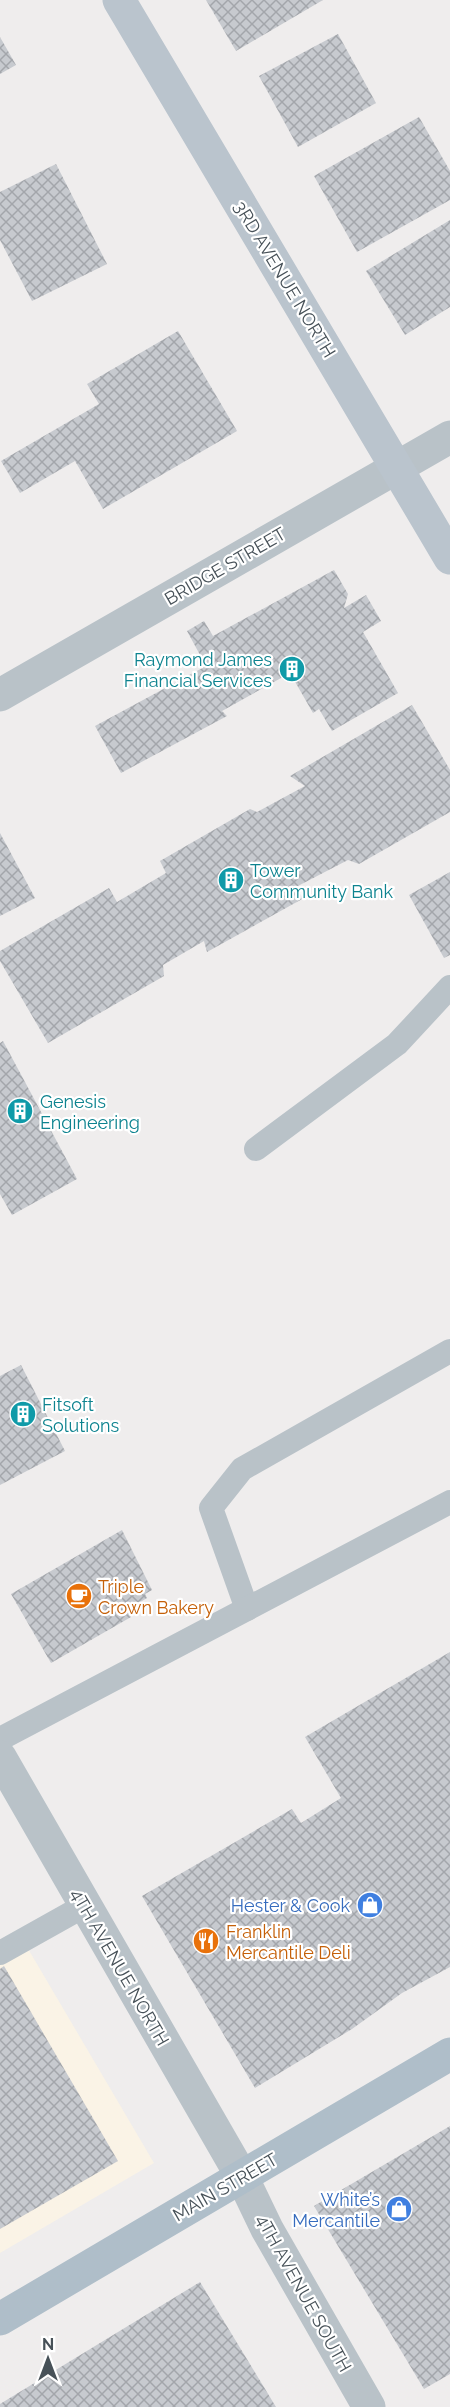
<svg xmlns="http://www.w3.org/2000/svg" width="450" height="2407" font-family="Raleway,sans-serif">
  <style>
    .commercial { fill: #faf3e6 }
    .building { fill: url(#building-cross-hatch) }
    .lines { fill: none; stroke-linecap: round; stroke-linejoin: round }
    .service { stroke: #b9c2c8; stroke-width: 24 }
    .minor { stroke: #b9c2c8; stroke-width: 33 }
    .secondary { stroke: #bac4cd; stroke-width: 33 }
    .primary { stroke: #afbec9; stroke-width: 33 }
    .labels { text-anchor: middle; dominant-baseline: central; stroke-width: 4.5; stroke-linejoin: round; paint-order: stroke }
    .street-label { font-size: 18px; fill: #475158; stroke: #fff }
    .culture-label { font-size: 18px; fill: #0d838f; stroke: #fff; text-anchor: start }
    .food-label { font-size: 18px; fill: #c56008; stroke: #fff; text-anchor: start }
    .shop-label { font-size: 18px; fill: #366cbe; stroke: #fff; text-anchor: end }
  </style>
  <defs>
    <pattern id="building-cross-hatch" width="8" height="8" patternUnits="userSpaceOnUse" patternTransform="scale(1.5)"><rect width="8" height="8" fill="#c7cacf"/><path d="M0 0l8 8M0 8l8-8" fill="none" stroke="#a3a6ab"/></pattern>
  </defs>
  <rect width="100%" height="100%" fill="#efeded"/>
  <path class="commercial" d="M27,1947L154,2163L0,2253V1963Z"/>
  <g class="building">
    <path d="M206,0H323L236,51Z"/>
    <path d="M338,34L376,103L298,147L259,76Z"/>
    <path d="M0,37L16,65L0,74Z"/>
    <path d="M419,117L450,171V200L357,252L314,176Z"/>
    <path d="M56,164L107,264L32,301L0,240V192Z"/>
    <path d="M450,220V307L405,335L366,271Z"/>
    <path d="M178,331L237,431L103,509L75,461L20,493L1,461L99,404L87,384Z"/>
    <path d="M334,570L348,594L344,608L366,595L381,621L363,632L398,693L332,731L319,709L313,713L290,673L222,711L227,716L121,773L95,726L206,666L187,631L204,621L213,636Z"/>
    <path d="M412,705L450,770V812L359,864L348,860L294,888L304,898L207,952L204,941L163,965L164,976L48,1043L0,961V951L109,888L117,902L166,873L160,861L250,809L257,812L305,786L290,776Z"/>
    <path d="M0,833L35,898L0,916Z"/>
    <path d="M450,872V955L444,958L409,895Z"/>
    <path d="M3,1041L77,1179L12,1215L0,1194V1043Z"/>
    <path d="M21,1365L65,1451L0,1485V1376Z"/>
    <path d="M122,1530L152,1590L145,1594L147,1598L127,1610L131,1617L51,1663L11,1594Z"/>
    <path d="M450,1652V1967L402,1993L352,2029L255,2088L142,1896L292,1809L301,1823L341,1798L305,1737Z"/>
    <path d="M4,1966L118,2161L0,2229V1969Z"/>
    <path d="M450,2126V2374L424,2389L314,2206Z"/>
    <path d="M200,2282L276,2407H0V2404Z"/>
  </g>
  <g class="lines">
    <g class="service">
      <path d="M256,1149L397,1044L450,987"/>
      <path d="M247,1609L211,1508L242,1469L450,1351"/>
      <path d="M0,1739L450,1502"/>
      <path d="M0,1953L84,1906"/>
    </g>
    <g class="minor">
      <path d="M0,695L450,437"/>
      <path d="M0,1757L242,2177L267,2229L369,2407"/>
    </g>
    <path class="secondary" d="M119,0L450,558"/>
    <path class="primary" d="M0,2319L450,2054"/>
  </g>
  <defs>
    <symbol id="building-disc" viewBox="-11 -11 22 22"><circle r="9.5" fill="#0f9aa8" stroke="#fff"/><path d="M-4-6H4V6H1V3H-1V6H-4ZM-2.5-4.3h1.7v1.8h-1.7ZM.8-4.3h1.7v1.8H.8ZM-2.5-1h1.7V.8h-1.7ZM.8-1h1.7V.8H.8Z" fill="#fff"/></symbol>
    <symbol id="cafe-disc" viewBox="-11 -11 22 22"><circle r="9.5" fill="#e8710a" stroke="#fff"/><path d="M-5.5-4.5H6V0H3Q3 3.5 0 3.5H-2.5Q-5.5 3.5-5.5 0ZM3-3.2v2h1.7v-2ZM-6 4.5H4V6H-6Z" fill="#fff"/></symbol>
    <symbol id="shop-disc" viewBox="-11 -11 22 22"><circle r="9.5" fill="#3f7fe0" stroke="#fff"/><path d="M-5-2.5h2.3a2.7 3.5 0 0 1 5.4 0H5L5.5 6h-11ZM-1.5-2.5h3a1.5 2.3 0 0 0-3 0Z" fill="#fff"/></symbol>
    <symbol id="restaurant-disc" viewBox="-11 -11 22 22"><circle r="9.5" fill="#e8710a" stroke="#fff"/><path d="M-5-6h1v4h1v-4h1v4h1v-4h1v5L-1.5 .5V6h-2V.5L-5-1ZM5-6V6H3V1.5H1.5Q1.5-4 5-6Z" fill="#fff"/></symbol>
  </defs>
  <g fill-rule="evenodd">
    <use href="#building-disc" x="277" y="654" width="30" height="30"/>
    <use href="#building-disc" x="216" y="865" width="30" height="30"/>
    <use href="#building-disc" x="5" y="1096" width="30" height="30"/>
    <use href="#building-disc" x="8" y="1399" width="30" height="30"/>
    <use href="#cafe-disc" x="64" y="1581" width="30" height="30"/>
    <use href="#shop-disc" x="355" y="1890" width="30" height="30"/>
    <use href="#restaurant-disc" x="191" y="1926" width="30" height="30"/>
    <use href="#shop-disc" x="384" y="2194" width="30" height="30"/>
  </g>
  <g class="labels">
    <g class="street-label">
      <text transform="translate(285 279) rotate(59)">3RD AVENUE NORTH</text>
      <text transform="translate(225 566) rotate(-30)">BRIDGE STREET</text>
      <text transform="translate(120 1967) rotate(60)">4TH AVENUE NORTH</text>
      <text transform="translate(225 2187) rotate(-30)">MAIN STREET</text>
      <text transform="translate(304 2293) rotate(61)">4TH AVENUE SOUTH</text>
    </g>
    <g class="culture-label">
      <text x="272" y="659" text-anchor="end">Raymond James<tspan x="272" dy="21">Financial Services</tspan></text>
      <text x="250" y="870">Tower<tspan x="250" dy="21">Community Bank</tspan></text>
      <text x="40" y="1101">Genesis<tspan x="40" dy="21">Engineering</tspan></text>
      <text x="42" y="1404">Fitsoft<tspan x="42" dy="21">Solutions</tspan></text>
    </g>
    <g class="food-label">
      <text x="98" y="1586">Triple<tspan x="98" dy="21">Crown Bakery</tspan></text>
      <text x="226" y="1931">Franklin<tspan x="226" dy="21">Mercantile Deli</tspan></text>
    </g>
    <g class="shop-label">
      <text x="350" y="1905">Hester &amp; Cook</text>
      <text x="380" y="2199">White’s<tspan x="380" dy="21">Mercantile</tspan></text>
    </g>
  </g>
  <g transform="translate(48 2359)" stroke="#ffffff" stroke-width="4.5" paint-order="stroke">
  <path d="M0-4.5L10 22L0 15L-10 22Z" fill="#475158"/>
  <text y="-9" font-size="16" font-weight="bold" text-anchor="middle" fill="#475158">N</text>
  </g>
</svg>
